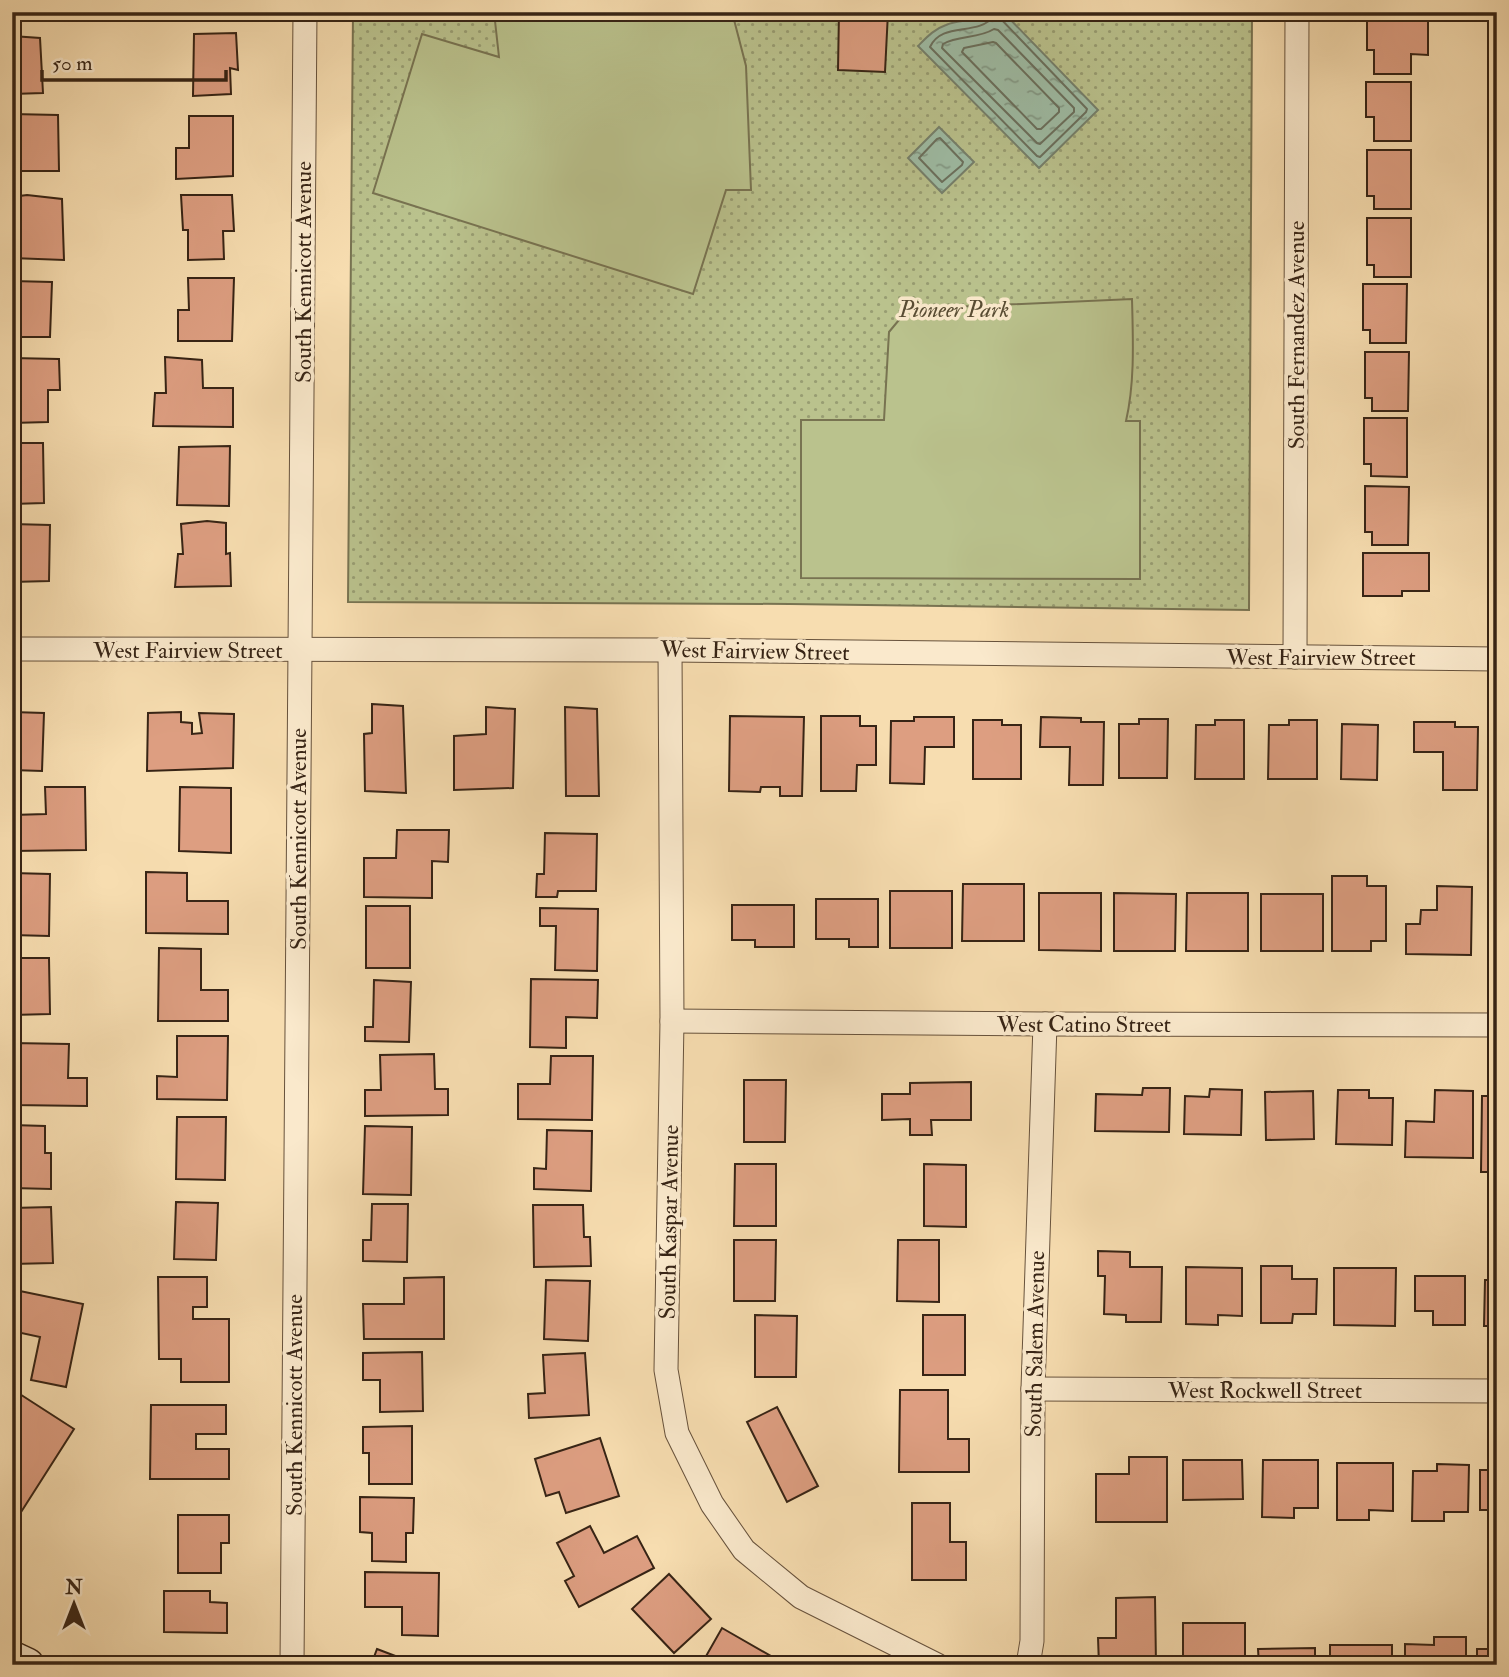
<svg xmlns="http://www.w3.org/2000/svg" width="1509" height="1677" font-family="'IM FELL Double Pica',serif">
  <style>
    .park { fill: url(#park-dots); stroke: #787351; stroke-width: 2 }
    .garden { fill: #bac28d; stroke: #787351; stroke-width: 2 }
    .water { fill: url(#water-ripples); stroke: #75806c; stroke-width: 2 }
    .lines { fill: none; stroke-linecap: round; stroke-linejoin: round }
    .shore { stroke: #6a705e; stroke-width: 2 }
    .building { fill: #dd9e81; stroke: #372415; stroke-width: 2 }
    .street-casing { stroke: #67523c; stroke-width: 25 }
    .secondary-casing { stroke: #372415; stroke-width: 36 }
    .street { stroke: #fae9cc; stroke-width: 23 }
    .secondary { stroke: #fae9cc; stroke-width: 33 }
    .labels { text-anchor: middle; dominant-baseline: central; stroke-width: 7; stroke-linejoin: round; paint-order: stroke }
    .street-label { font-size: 23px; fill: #372415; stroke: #fae9cc }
    .park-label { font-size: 23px; font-style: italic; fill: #584c33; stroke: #fae9cc }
  </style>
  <defs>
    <pattern id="park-dots" width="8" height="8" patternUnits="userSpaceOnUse" patternTransform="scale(1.75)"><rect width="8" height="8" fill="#bac28d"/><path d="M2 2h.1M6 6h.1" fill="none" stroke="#989d72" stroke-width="1.8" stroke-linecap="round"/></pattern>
    <pattern id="water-ripples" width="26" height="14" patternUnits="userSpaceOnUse" patternTransform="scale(1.75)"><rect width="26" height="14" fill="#9ebda6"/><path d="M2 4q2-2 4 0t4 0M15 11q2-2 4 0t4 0" fill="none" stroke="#829986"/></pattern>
  </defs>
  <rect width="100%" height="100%" fill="#f7ddb0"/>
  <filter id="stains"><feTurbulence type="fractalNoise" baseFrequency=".00286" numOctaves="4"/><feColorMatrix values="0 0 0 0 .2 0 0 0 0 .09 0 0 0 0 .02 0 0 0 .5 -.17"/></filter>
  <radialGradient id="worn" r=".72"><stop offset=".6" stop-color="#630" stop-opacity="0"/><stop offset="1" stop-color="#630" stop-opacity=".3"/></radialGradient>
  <path class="park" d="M353,12H1252L1249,610L790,604L348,602Z"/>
  <g class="garden">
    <path d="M494,12H732L746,66L751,190H726L693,294L373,193L422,34L499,57Z"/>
    <path d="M1132,299C1133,339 1135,382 1126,421H1140V579L801,578V420H884L889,332L908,309Z"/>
  </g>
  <g class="water">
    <path d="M990,12H1003L1098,110L1039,168L918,46C926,38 934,29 946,25C962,18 973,24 990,12Z"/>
    <path d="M939,127L974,162L942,193L908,158Z"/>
  </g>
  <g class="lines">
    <g class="shore">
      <path d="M994,16H998L1087,109L1086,112L1040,157L1037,156L930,47C942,21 978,37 994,16Z"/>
      <path d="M994,29L998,30L1074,108V112L1040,144L1037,143L942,48L943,44C959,35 978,39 994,29Z"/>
      <path d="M993,42L996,43L1059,108V112L1041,129H1037L962,52L964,48Z"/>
      <path d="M940,138L963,162L962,165L942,182L919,158L937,139Z"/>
    </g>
  </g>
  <g class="building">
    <path d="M192,12H229V18L191,19Z"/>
    <path d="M839,12H888L885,72L838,70Z"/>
    <path d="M1367,14L1428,15V55L1411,54V74H1374V50H1367Z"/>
    <path d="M236,33L238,70L230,68L231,94L193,96L194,34Z"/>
    <path d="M12,36L40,38L43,93L12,94Z"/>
    <path d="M1366,82H1411V141H1374V117H1366Z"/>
    <path d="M12,114L58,115L59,171H12Z"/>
    <path d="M189,116H233V176L176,179V148H189Z"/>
    <path d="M1367,150H1411V209H1374V196H1367Z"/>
    <path d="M27,195L62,199L64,260L12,258V197Z"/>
    <path d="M181,195H232L234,231H223L224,259L188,260V230H183Z"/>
    <path d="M1367,218H1411V277H1374V265H1367Z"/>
    <path d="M188,278H234L232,341H178V310H189Z"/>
    <path d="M12,281L52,282L50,337H12Z"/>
    <path d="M1363,284H1407L1406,343H1370V330H1363Z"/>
    <path d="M1365,352H1409L1408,411H1372V398H1365Z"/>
    <path d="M165,357L202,360L203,388H233V427L153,426L155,393H166Z"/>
    <path d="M12,358L59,359L60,390H48V422L12,423Z"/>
    <path d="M1364,418H1407V477L1371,476V464H1364Z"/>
    <path d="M12,443H43L44,503L12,504Z"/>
    <path d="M230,446L229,506L177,505L179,447Z"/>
    <path d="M1365,486L1409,487L1408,545H1372V532H1365Z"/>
    <path d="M207,521L226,523V554L230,553L231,586L175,587L178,554H183L181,524Z"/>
    <path d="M12,524L50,525L49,581L12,582Z"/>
    <path d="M1363,553H1429V591H1402V596H1363Z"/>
    <path d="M372,704L403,706L406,793L365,791L364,734L372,733Z"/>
    <path d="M486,707L515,709L513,788L454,790V736L486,734Z"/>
    <path d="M565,707L597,709L599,796H566Z"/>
    <path d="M12,712L44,713L42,771L12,770Z"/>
    <path d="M181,712V722L192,723V734L202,733L199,713L234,714L233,768L147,771L148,713Z"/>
    <path d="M730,716L804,717L802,796H780V787H761L760,792L729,791Z"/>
    <path d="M821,716H860V726H876V765H857L856,791H821Z"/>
    <path d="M914,717H954V747H925L924,784L890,783L891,721H914Z"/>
    <path d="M1041,717L1081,718V722H1104L1103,785H1069L1070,747H1040Z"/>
    <path d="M1139,719H1168L1167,778H1119V724H1139Z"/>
    <path d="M973,720H1002V725H1021V779H973Z"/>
    <path d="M1215,720H1244V779H1195L1196,725H1215Z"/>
    <path d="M1289,720H1317V779H1268L1269,725H1289Z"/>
    <path d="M1414,722H1455V727H1478L1477,790H1443V752H1414Z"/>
    <path d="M1342,724L1378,725L1377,780L1341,779Z"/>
    <rect x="1491" y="727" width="6" height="56"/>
    <path d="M45,787H85L86,850L12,851V815L46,814Z"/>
    <path d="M180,787L231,788V853L179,851Z"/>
    <path d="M397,830H449L448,862L432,861V898L364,897V858H396Z"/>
    <path d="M545,833L597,834L596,891H558L557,897H536L537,874H544Z"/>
    <path d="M146,872L187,873V901H228V934L146,933Z"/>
    <path d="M12,873L50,874L49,936L12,935Z"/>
    <path d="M1332,876H1367V886H1386V941H1371V951H1332Z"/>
    <path d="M963,884H1024V941H962Z"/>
    <path d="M1437,886L1472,887L1471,955L1406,954V924H1420L1421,910H1437Z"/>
    <rect x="890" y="891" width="62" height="57"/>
    <path d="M1039,893H1101V951L1039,950Z"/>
    <path d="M1114,893L1176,894L1175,951H1114Z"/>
    <path d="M1187,893H1248V951H1186Z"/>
    <rect x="1261" y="894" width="62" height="57"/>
    <path d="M816,899H878V947H849V939H816Z"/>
    <path d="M732,905H794V947H755V940H732Z"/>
    <rect x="1488" y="905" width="9" height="40"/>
    <rect x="366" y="906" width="44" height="62"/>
    <path d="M540,908L598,909L597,971L555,970L556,926H540Z"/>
    <path d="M159,948L201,949V990H228V1021H158Z"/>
    <path d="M12,958H49L50,1014L12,1015Z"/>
    <path d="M531,979L598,980L597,1018L566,1017V1048L530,1047Z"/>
    <path d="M374,980L411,982L409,1042L365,1041V1027H373Z"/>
    <path d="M177,1036H228L227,1100L157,1099V1076L177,1077Z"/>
    <path d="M12,1043L69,1044L68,1078H87V1106L12,1105Z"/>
    <path d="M434,1054L435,1089H448V1115L365,1116V1090H381L380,1055Z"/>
    <path d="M551,1056H593L592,1120L518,1119V1084H550Z"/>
    <path d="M744,1080H786L785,1142H744Z"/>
    <path d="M971,1082V1120H931L932,1135H910V1119L882,1120V1094H910V1083Z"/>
    <path d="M1143,1088H1170L1169,1132L1095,1131L1096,1094L1142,1095Z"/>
    <path d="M1210,1089L1242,1090L1241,1135L1184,1134L1185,1096L1209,1097Z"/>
    <path d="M1338,1090H1369V1098H1393L1392,1145L1336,1144Z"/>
    <path d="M1435,1090L1473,1091V1158L1405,1157L1406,1121L1434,1122Z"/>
    <path d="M1313,1091L1314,1139L1266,1140L1265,1092Z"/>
    <path d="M1482,1096H1497V1172H1481Z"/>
    <path d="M177,1117H226L225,1180L176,1179Z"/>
    <path d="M12,1125L45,1126V1153H51V1189L12,1188Z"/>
    <path d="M365,1126L412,1127L411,1195L363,1194Z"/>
    <path d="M547,1130L592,1131L591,1191L534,1189V1168L546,1169Z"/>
    <path d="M735,1164H776V1226H734Z"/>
    <path d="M924,1164L966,1165V1227L924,1226Z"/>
    <path d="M176,1202L218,1203L216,1260L174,1259Z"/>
    <path d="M372,1204H408L407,1262L363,1261V1240H371Z"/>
    <path d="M533,1205H583L584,1237H590L591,1266L534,1267Z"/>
    <path d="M51,1207L53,1263L12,1264V1208Z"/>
    <path d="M734,1240H776L775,1301H734Z"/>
    <path d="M898,1240H939V1302L897,1301Z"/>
    <path d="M1098,1251L1130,1252V1267H1162L1161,1322H1126V1315L1104,1314L1105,1276H1098Z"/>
    <path d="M1261,1266H1292V1279H1317L1316,1314H1293L1292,1323H1261Z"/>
    <path d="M1186,1267L1242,1268V1316L1218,1315V1325L1186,1324Z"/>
    <path d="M1334,1268H1396L1395,1326L1334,1325Z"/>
    <path d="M1415,1276H1465V1325H1433V1311H1415Z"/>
    <path d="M158,1277H207V1307H193V1319H229V1382H181V1359H159Z"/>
    <path d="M444,1277V1339H364L363,1304H404V1278Z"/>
    <path d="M546,1280L590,1281L588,1341L544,1339Z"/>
    <path d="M1485,1280H1497V1326H1484Z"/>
    <path d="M15,1290L83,1304L66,1387L31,1380L40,1337L12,1331V1301Z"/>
    <path d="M755,1315L797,1316L796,1377H755Z"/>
    <rect x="923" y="1315" width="42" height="60"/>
    <path d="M422,1352L423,1411L380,1412V1380H363V1353Z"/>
    <path d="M585,1353L589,1415L529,1418L528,1394L545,1393L543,1355Z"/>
    <path d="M12,1389L74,1429L16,1520L12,1518Z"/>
    <path d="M900,1390H948V1439H969V1472H899Z"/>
    <path d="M151,1405H226V1434H196V1449H229V1479H150Z"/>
    <path d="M777,1407L818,1486L787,1502L747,1422Z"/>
    <path d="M412,1426V1484H369V1453H363V1427Z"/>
    <path d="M600,1438L619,1496L566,1513L559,1492L546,1496L535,1459Z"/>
    <path d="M1129,1457H1167V1522H1096V1474H1129Z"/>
    <path d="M1183,1460H1242L1243,1499L1183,1500Z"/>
    <path d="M1263,1460H1318V1508H1294V1518L1262,1517Z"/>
    <path d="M1337,1463H1393V1511L1369,1510V1520H1337Z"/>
    <path d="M1437,1464L1469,1465L1468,1512H1444V1521H1412L1413,1471H1437Z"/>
    <rect x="1480" y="1470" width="17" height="40"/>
    <path d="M360,1497L414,1498L413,1533H406V1562L372,1561V1533L360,1532Z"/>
    <path d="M912,1503H950V1542H966V1580H912Z"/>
    <path d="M178,1515H229V1543H221V1573H178Z"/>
    <path d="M590,1526L604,1553L637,1536L654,1568L579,1607L565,1581L574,1576L557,1543Z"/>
    <path d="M365,1572L439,1573L438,1636L402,1635V1607H365Z"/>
    <path d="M669,1574L711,1619L674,1653L632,1609Z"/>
    <path d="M164,1591H210V1602L227,1603V1633L164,1632Z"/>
    <path d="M1155,1597L1156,1665H1099L1098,1638H1116V1598Z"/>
    <rect x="1183" y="1623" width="62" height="42"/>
    <path d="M722,1628L776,1659L773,1665H701Z"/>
    <path d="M1434,1637H1466V1665H1405V1644L1434,1645Z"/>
    <rect x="1330" y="1645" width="62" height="20"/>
    <path d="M1315,1648V1665H1259L1258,1649Z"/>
    <path d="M377,1649L419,1665H371Z"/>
    <rect x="1477" y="1649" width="20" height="16"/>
  </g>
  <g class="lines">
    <defs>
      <g id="street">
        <path d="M12,649L670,650L1497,659"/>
        <path d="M670,650L672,1021L666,1370L677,1433L712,1504L744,1550L801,1597L937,1665"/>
        <path d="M1295,657L1297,12"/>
        <path d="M672,1021L1045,1024L1497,1025"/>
        <path d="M1033,1389L1497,1391"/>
        <path d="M292,1665L305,12"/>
        <path d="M1028,1665L1032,1641L1033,1389L1045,1024"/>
      </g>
      <path id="secondary" d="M12,1658L27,1665"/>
    </defs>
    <use href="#street" class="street-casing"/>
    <use href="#secondary" class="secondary-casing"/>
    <use href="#street" class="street"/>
    <use href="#secondary" class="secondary"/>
  </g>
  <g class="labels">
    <g class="street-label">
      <text transform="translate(303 272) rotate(-90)">South Kennicott Avenue</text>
      <text transform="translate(1296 335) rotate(-90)">South Fernandez Avenue</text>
      <text x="188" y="650">West Fairview Street</text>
      <text transform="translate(755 651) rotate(1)">West Fairview Street</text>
      <text x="1321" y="657">West Fairview Street</text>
      <text transform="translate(298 839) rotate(-90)">South Kennicott Avenue</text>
      <text x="1084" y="1024">West Catino Street</text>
      <text transform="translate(669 1222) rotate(-89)">South Kaspar Avenue</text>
      <text transform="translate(1035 1344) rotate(-89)">South Salem Avenue</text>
      <text x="1265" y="1390">West Rockwell Street</text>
      <text transform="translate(294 1405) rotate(-90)">South Kennicott Avenue</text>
    </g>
    <g class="park-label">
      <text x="954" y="309">Pioneer Park</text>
    </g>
  </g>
  <rect width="1509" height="1677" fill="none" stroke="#f7ddb0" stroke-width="42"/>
  <rect x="14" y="14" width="1481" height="1649" fill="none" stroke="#372415" stroke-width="3.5"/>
  <rect x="21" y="21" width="1467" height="1635" fill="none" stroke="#372415" stroke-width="2"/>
  <g transform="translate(74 1604)" stroke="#fae9cc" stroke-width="5" paint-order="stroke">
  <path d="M0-5L12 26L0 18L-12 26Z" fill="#372415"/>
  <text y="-10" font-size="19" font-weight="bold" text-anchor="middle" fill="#372415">N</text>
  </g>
  <path d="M42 70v10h184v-10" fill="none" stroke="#372415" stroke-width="3.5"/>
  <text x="52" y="70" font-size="21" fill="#372415" stroke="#fae9cc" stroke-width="5" paint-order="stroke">50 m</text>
  <rect width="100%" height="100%" filter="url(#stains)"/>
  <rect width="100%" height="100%" fill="url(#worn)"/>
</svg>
